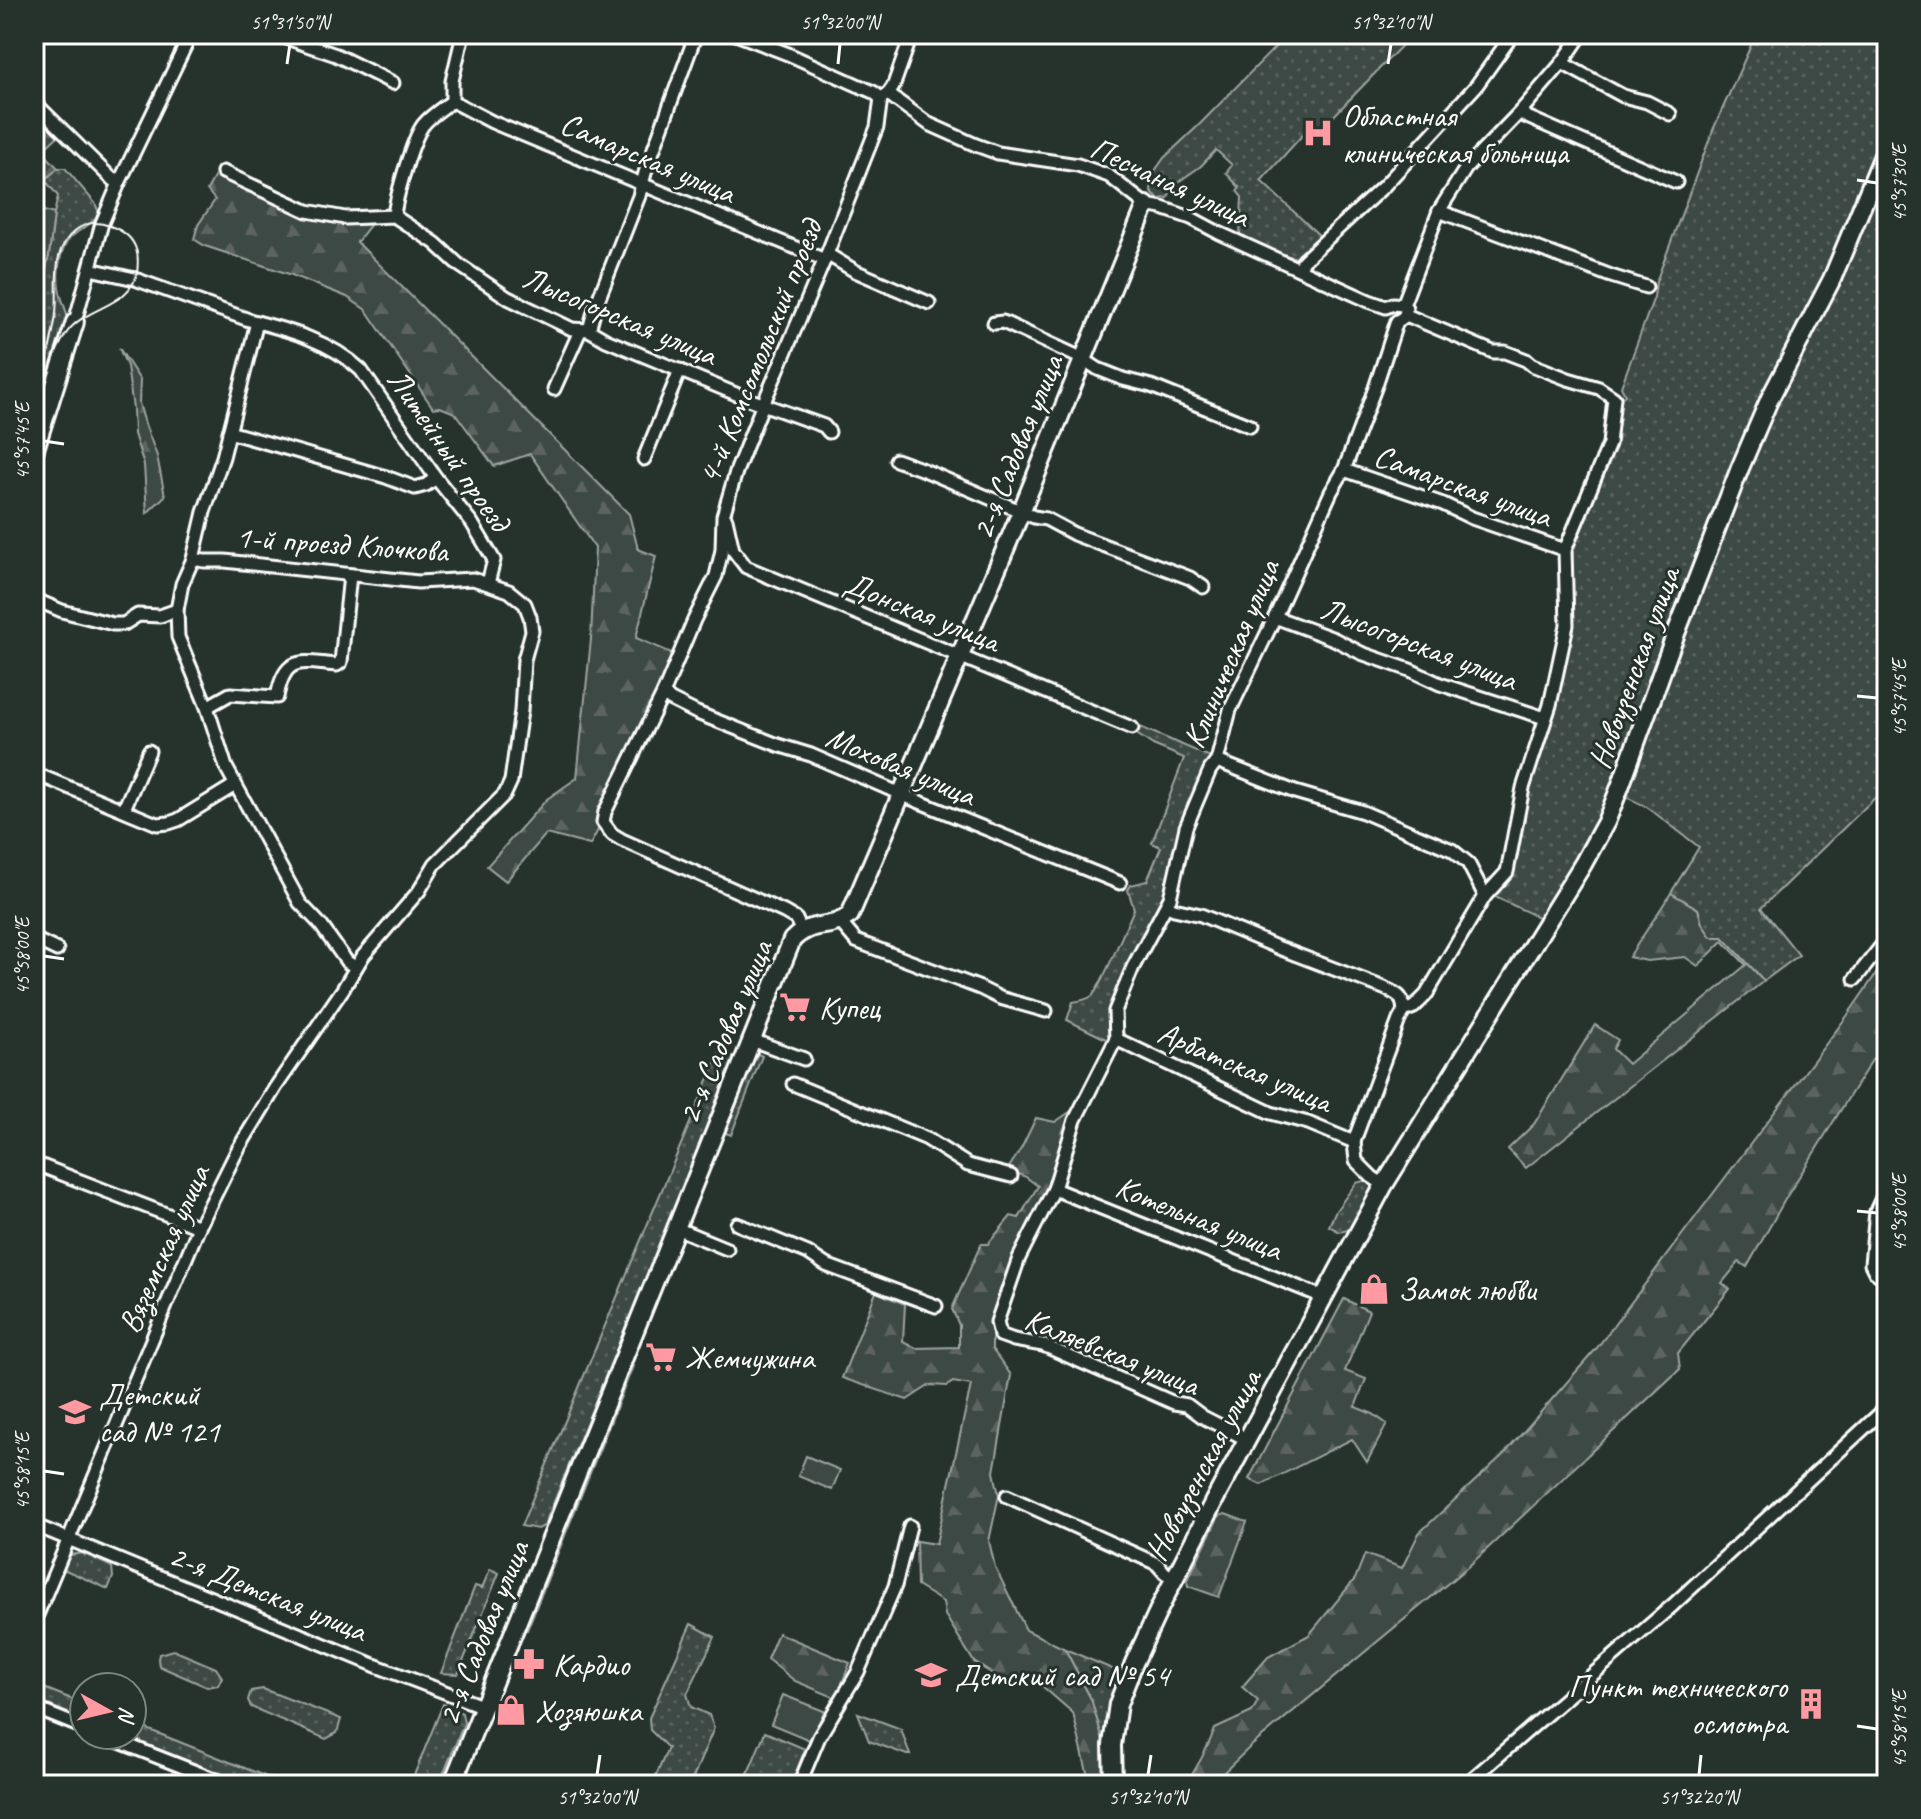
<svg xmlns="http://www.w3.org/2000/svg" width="1921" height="1819" font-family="Caveat,sans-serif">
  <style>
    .grass { fill: url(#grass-dots); stroke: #9ea4a2; stroke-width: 2 }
    .forest { fill: url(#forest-firs); stroke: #9ea4a2; stroke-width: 2 }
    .garden { fill: #3e4944; stroke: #9ea4a2; stroke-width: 2 }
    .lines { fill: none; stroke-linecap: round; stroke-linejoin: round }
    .street-casing { stroke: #fff; stroke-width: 17 }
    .secondary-casing { stroke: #fff; stroke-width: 22 }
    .street { stroke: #26332d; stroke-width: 11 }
    .secondary { stroke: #26332d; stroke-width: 16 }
    .tram { stroke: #fff; stroke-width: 2 }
    .ticks { fill: none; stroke: #fff; stroke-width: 3 }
    .labels { text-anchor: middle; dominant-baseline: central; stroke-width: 6; stroke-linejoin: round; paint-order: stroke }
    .poi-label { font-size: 32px; fill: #fff; stroke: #26332d; text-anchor: start }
    .street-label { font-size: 32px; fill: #fff; stroke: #26332d }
    .neatline { fill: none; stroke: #fff; stroke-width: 3 }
    .ticks-label { font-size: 20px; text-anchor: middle; fill: #fff }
  </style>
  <defs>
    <pattern id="grass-dots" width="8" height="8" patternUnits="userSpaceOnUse" patternTransform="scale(2)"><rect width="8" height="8" fill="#3e4944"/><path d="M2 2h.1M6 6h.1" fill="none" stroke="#5b6460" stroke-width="1.8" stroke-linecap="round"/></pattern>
    <pattern id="forest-firs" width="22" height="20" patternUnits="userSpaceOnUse" patternTransform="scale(2)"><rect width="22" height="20" fill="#3e4944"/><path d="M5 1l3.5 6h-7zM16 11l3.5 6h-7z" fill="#5b6460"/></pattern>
  </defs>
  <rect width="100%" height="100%" fill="#26332d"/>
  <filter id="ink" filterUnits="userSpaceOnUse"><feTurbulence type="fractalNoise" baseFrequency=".0125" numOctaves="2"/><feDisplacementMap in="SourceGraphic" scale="16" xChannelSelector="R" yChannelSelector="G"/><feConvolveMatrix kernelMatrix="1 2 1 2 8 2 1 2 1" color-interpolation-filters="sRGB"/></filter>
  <g filter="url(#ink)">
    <g class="grass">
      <path d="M1288,34H1413L1324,126L1307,130L1261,181L1322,238L1299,258L1283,255L1240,236L1242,197L1237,191L1240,188L1226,173L1232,165L1216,150L1201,166L1174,185L1168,198L1158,199L1151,192L1152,175L1164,158L1199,125Z"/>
      <path d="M1756,34H1887V129L1826,275L1743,436L1601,817L1540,918L1491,895L1502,886L1516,865L1532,774L1556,707L1569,635L1571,547L1617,401L1625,395L1621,387L1654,297L1656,282L1713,130Z"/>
      <path d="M1887,164V792L1883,790L1761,908L1799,955L1764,981L1723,937L1711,938L1702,924L1698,909L1671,893L1699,847L1647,807L1624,796L1675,652L1745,470Z"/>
      <path d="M58,168H65L95,203L100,215C91,225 79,229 70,238C59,250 56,276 60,292C62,302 67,311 69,322L34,438V325L49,255L54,214L58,196L45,180Z"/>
      <path d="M1133,724L1213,758L1166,901L1128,968L1109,1011L1110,1041L1067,1020L1073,1002C1080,1001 1086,1000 1092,996C1101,988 1127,924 1134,909L1128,890L1131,885L1147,881L1161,847L1152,843L1184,758L1153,745L1135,733Z"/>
      <path d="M721,1049L733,1057L734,1064L544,1526L538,1529L521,1526Z"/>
      <path d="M754,1052L762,1056L731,1135L723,1132Z"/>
      <path d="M1367,1180L1372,1185L1374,1190L1352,1229L1340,1232L1329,1226L1335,1212L1356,1183Z"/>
      <path d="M626,1363L633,1366L527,1630L519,1628Z"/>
      <path d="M83,1553L112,1567L113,1577L108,1589L63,1569L70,1555Z"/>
      <path d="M490,1569L499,1573L458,1674L441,1673L475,1586L482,1588Z"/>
      <path d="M691,1624L715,1637L687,1694L691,1707L709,1715L714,1728L690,1785H652L668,1748L650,1730L649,1718Z"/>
      <path d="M1065,1649L1122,1673L1107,1720L1104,1744L1091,1699Z"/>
      <path d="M173,1650L216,1668L222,1677L218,1685L207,1687L159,1666L158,1659L159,1654Z"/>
      <path d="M34,1684L84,1704V1720L34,1699Z"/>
      <path d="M263,1689L341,1719L337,1733L326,1739L251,1707L248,1700L251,1691Z"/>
      <path d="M443,1704L462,1713L464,1723L439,1785H410Z"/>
      <path d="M858,1713L901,1729L910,1755H907L869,1741Z"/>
      <path d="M132,1723L287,1785H247L123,1735H132Z"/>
      <path d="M765,1732L805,1749L791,1785H743Z"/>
    </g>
    <g class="forest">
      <path d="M34,111L58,136L42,151L58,168L45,180L35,171L34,166Z"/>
      <path d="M217,172L305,213L374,220L357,242L629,514L638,549L656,556L636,638L674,654L664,682L599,811L598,830L590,845L546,834L506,881L487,866L547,799L577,778L591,639L595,548L530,454L494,466L455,413L440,407L433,408L366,310L347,297L292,275L205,246L194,239L198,225L215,200L207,190Z"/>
      <path d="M34,208L54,214L49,255L34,325Z"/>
      <path d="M119,348L140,380L139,403L145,424L157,456L165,496L147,513L144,465L134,434L133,408L127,366Z"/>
      <path d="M1671,893L1698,909L1702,924L1711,937H1723L1764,981L1526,1168L1508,1149L1534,1124L1595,1025L1618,1040L1613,1049L1628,1064L1746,965L1723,941L1698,966L1685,957L1647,961L1629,957Z"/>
      <path d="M1887,958V1036L1787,1196L1747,1267L1739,1262L1722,1283L1730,1289L1678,1353L1680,1369L1470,1565L1250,1747L1221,1775L1218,1785H1185C1197,1768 1207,1749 1215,1729L1252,1712L1258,1701L1242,1687L1268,1657L1309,1635L1355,1579L1365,1554L1402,1568L1419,1533L1505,1453L1596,1349L1847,1016Z"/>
      <path d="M1080,1105L1047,1194L992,1321V1349L1011,1375L994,1472L999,1495L989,1541L995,1567L1026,1630L1065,1649L1091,1699L1104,1744L1105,1785H1090L1073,1713L1026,1672L1014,1688L974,1662L945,1615L943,1602L917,1586L916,1541L936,1544L971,1385L953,1382L947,1386L930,1385L907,1400L842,1378L876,1292L905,1304L903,1341L916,1348L959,1347V1325L952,1309L981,1244H988L1011,1216L1019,1218L1038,1186L1026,1177L1008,1169L1022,1147L1036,1118L1055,1122Z"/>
      <path d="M1344,1299L1369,1311L1345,1371L1366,1379L1355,1407L1373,1414L1387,1424L1367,1462L1352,1439L1261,1485L1249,1479Z"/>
      <path d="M1225,1514L1247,1522L1219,1597L1188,1586L1187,1581L1219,1516Z"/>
      <path d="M778,1633L850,1663L836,1698L795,1681L767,1659Z"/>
    </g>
    <g class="garden">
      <path d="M806,1456L840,1470L832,1490L798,1476Z"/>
      <path d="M783,1695L824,1711L812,1741L771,1724Z"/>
    </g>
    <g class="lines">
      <defs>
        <g id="street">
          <path d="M275,34L336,55L393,83"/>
          <path d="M736,34L788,54L873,92L881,98"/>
          <path d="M1562,63L1623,96L1647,102L1670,114"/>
          <path d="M888,94L929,124L976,145L998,153L1078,165L1109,176L1146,205L1162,208L1191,218L1219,233L1369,301L1386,307L1393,304L1403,305"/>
          <path d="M452,101L492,122L825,260"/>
          <path d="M34,102L111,178L119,183"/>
          <path d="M1520,112L1527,117L1676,182"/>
          <path d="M223,172L307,211L345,218L394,216L435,243L459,265L508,298L572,329L589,330L606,340L748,399L824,426L829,432"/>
          <path d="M1439,211L1611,276L1646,287"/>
          <path d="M394,216C396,197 412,140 423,125C431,115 443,108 452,101V81L463,34"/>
          <path d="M827,254L855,271L929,303"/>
          <path d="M90,269L135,279L249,320C289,330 330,341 361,370L436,478L472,523L494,560L488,583"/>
          <path d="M1299,269L1304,260L1384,186L1476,86L1513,34"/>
          <path d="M75,322L102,223L119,183L191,34"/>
          <path d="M257,322L223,457L204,512L193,559L182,584L177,610L178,637L207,707L226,767L300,903L320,924L347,962L356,967"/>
          <path d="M994,323L1003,322L1083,359L1098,369L1123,379L1151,386L1250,426"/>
          <path d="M589,330L595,308L639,196L645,173L696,34"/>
          <path d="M554,389L580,331"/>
          <path d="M229,432L386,477L415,488L426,485L436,478"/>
          <path d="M644,459L680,370"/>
          <path d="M896,460L924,470L1034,517L1046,519L1074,534L1190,578L1203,587"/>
          <path d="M1344,470L1443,504L1472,518L1565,550"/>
          <path d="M726,519L733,550L746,567L1132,728"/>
          <path d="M34,599L62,611L113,624H124L138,615L160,616L177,610"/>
          <path d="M1275,617L1334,639L1361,653L1410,670L1440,684L1545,718"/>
          <path d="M663,694L671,700L697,713L778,745L811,755L910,798L1120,883"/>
          <path d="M207,707L230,694L277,697C285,654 301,662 337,665L341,662L350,575"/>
          <path d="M1217,761L1295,792L1363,812L1452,850L1468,863L1485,896"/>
          <path d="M34,773L157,824L169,823L178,820L235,785"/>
          <path d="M124,809L149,751"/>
          <path d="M1167,906L1174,909L1201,915L1279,948L1384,988C1398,995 1402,994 1404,1011"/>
          <path d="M840,922L856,941L980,988L1000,998L1046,1011"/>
          <path d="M801,930L796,919L784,912L622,840L612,834L603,822L605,812L663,694L694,620L716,576L722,550L723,516L736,472L759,414L827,254L877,127L881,98L888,94L893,87L912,34"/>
          <path d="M34,939L57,950"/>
          <path d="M1855,979L1887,939"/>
          <path d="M1116,1039L1271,1113L1308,1123L1354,1142"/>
          <path d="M752,1040L804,1059"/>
          <path d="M793,1084L927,1139L968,1165L1011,1176"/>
          <path d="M34,1163L199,1227"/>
          <path d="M1384,1185L1372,1177L1356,1161L1354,1142L1357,1133L1399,1020L1404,1011L1414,1007L1426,995L1485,896L1507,872L1523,788L1550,705L1567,625L1565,550L1609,444L1614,398L1599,388L1568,379L1532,365L1526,360L1505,352H1493L1406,315"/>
          <path d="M1887,1187L1876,1211L1871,1264L1875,1272L1887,1280"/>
          <path d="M1054,1189L1323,1297"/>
          <path d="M737,1224L808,1253L826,1265L936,1306"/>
          <path d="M676,1228L727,1249"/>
          <path d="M1248,1440L1203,1417L1187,1405L1174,1403L1043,1345L1014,1340L1000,1335L997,1322L1019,1258L1054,1189L1075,1120L1116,1039L1115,1011L1133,967L1170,898L1186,827L1210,770L1217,761L1230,710L1275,617L1331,492L1344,470L1375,388L1397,321C1404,318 1406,316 1406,308L1403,305L1439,211L1466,168L1520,112L1562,63L1582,34"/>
          <path d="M1007,1496L1157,1564L1165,1573L1175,1579"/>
          <path d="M34,1525L374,1665L484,1707"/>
          <path d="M34,1622L199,1227L237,1151L275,1088L343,989L363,956L419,891L435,864L505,794L511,781L521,711L524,660L532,631L530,617L525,604L509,591L473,579L418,582L225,561H204L193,559"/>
          <path d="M34,1708L84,1728"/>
          <path d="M102,1735L229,1785"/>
          <path d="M799,1785L819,1737L858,1672L895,1586L910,1526"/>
          <path d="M1465,1785L1673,1605L1887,1407"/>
        </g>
        <g id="secondary">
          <path d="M34,452L75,322"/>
          <path d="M452,1785L792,940C812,919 830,931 850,915L1021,512L1146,205"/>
          <path d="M1113,1785L1112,1745L1118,1704L1134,1663L1161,1605L1214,1501L1384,1185L1583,864L1606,822L1620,787L1670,649L1740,468L1770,398L1832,279L1887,146"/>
        </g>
      </defs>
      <use href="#street" class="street-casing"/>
      <use href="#secondary" class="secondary-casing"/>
      <use href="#street" class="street"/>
      <use href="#secondary" class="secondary"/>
      <path class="tram" d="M34,403C44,376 50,349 55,321C61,290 47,252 76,230C87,222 97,221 110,226C122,230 132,237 136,249C139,257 138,265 137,273C129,308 84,306 66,334C51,357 43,392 34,419"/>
    </g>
  </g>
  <path class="ticks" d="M287,64L290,44M838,64L840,44M1388,64L1391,44M1857,180L1877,183M44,441L64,444M1857,696L1877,698M44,956L64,959M1857,1211L1877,1213M44,1471L64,1474M1857,1726L1877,1729M597,1775L600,1755M1148,1775L1151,1755M1699,1775L1701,1755"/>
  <defs>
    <symbol id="hospital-bare" viewBox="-9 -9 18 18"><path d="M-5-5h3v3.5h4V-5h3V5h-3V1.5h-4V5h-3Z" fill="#ff9aa2" stroke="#26332d" stroke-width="2.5" paint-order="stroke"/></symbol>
    <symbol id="supermarket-bare" viewBox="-9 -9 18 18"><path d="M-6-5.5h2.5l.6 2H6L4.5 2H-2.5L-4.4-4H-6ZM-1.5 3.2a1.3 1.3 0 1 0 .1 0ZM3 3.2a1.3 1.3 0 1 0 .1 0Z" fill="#ff9aa2" stroke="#26332d" stroke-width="2.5" paint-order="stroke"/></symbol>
    <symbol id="shop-bare" viewBox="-9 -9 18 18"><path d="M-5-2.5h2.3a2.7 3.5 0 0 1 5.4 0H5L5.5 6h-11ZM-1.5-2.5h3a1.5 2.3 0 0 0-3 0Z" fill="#ff9aa2" stroke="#26332d" stroke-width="2.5" paint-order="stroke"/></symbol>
    <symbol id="school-bare" viewBox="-9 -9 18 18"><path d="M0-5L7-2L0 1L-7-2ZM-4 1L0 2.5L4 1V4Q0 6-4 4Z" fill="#ff9aa2" stroke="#26332d" stroke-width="2.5" paint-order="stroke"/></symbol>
    <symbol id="pharmacy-bare" viewBox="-9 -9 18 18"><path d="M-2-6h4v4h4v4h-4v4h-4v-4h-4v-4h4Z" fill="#ff9aa2" stroke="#26332d" stroke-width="2.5" paint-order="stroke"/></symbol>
    <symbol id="building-bare" viewBox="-9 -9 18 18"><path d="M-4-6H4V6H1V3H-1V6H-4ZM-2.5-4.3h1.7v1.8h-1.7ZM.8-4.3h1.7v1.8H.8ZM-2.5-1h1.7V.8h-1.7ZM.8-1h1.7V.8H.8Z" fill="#ff9aa2" stroke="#26332d" stroke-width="2.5" paint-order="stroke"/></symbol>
  </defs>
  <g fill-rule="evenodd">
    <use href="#hospital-bare" x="1296" y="111" width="44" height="44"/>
    <use href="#supermarket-bare" x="773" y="985" width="44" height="44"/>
    <use href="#shop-bare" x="1352" y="1267" width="44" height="44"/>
    <use href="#supermarket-bare" x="639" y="1335" width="44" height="44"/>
    <use href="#school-bare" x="53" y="1390" width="44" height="44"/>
    <use href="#pharmacy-bare" x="507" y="1642" width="44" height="44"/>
    <use href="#school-bare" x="909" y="1653" width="44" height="44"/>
    <use href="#building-bare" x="1789" y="1682" width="44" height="44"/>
    <use href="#shop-bare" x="489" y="1688" width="44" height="44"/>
  </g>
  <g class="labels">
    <g class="poi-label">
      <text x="1342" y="115">Областная<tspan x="1342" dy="37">клиническая больница</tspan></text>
      <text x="819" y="1007">Купец</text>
      <text x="1398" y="1289">Замок любви</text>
      <text x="685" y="1357">Жемчужина</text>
      <text x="99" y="1394">Детский<tspan x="99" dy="37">сад № 121</tspan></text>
      <text x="553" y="1664">Кардио</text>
      <text x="955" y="1675">Детский сад № 54</text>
      <text x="1787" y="1686" text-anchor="end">Пункт технического<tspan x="1787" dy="37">осмотра</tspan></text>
      <text x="535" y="1710">Хозяюшка</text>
    </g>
    <g class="street-label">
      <text transform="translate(648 158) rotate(23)">Самарская улица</text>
      <text transform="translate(1170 182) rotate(25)">Песчаная улица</text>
      <text transform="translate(620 316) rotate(23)">Лысогорская улица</text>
      <text transform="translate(760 352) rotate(-68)">4-й Комсомольский проезд</text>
      <text transform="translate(1017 447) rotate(-68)">2-я Садовая улица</text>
      <text transform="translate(449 450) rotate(55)">Литейный проезд</text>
      <text transform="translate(1463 486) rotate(20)">Самарская улица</text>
      <text transform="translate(342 544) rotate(4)">1-й проезд Клочкова</text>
      <text transform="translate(922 612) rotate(22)">Донская улица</text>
      <text transform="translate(1419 644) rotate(21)">Лысогорская улица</text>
      <text transform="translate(1231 654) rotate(-67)">Клиническая улица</text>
      <text transform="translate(1634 668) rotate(-70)">Новоузенская улица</text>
      <text transform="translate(901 766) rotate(23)">Моховая улица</text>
      <text transform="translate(725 1032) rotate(-67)">2-я Садовая улица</text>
      <text transform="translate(1245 1067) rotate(23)">Арбатская улица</text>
      <text transform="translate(1199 1218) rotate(22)">Котельная улица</text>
      <text transform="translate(164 1249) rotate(-66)">Вяземская улица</text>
      <text transform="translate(1112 1352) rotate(22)">Каляевская улица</text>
      <text transform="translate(1203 1465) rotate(-62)">Новоузенская улица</text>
      <text transform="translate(268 1593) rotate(22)">2-я Детская улица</text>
      <text transform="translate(483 1633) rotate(-68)">2-я Садовая улица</text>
    </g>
  </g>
  <rect width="1921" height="1819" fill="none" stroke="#26332d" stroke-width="88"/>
  <g transform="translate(108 1711) rotate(98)"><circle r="38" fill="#26332d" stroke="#7d8581" stroke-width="2"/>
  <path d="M0-6L14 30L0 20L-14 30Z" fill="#ff9aa2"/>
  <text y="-12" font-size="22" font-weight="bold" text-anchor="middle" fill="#ffffff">N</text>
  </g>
  <rect x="44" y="44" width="1833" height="1731" class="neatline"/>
  <g class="ticks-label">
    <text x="290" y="29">51°31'50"N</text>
    <text x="840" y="29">51°32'00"N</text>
    <text x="1391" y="29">51°32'10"N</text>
    <text transform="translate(1899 183) rotate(-90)" y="7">45°57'30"E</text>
    <text transform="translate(22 441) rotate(-90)" y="7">45°57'45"E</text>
    <text transform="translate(1899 698) rotate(-90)" y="7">45°57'45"E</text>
    <text transform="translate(22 956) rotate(-90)" y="7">45°58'00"E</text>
    <text transform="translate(1899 1213) rotate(-90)" y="7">45°58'00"E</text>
    <text transform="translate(22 1471) rotate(-90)" y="7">45°58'15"E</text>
    <text transform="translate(1899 1729) rotate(-90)" y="7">45°58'15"E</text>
    <text x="597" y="1804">51°32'00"N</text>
    <text x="1148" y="1804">51°32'10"N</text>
    <text x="1699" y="1804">51°32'20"N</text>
  </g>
</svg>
